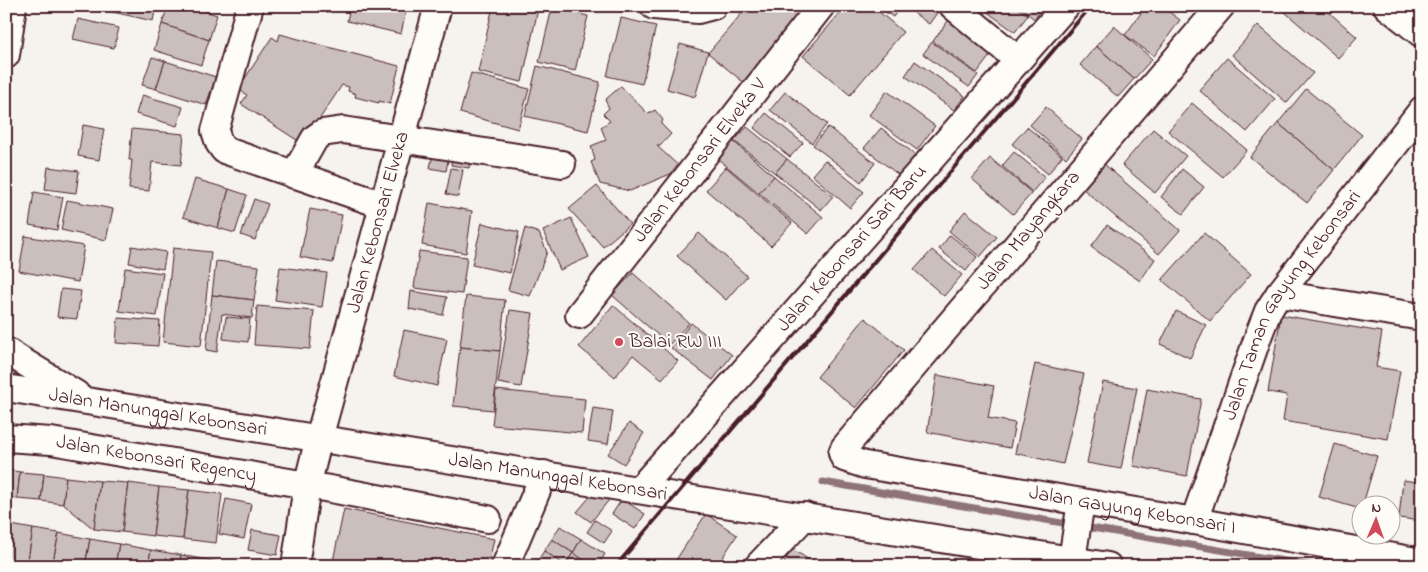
<svg xmlns="http://www.w3.org/2000/svg" width="1428" height="572" font-family="'Indie Flower',sans-serif">
  <style>
    .lines { fill: none; stroke-linecap: round; stroke-linejoin: round }
    .stream { stroke: #8e7378; stroke-width: 7 }
    .building { fill: #cbbfbe; stroke: #4a1f2b }
    .minor-casing { stroke: #4a1f2b; stroke-width: 30 }
    .minor { stroke: #fdfcf7; stroke-width: 26 }
    .rail { stroke: #4a1f2b; stroke-width: 4 }
    .poi-dot { fill: #d1495b; stroke: #fdfcf7; stroke-width: 2 }
    .labels { text-anchor: middle; dominant-baseline: central; stroke-width: 4; stroke-linejoin: round; paint-order: stroke }
    .street-label { font-size: 20px; fill: #4a1f2b; stroke: #fdfcf7 }
    .poi-label { font-size: 20px; fill: #4a1f2b; stroke: #fdfcf7; text-anchor: start }
  </style>
  <rect width="100%" height="100%" fill="#f6f3ef"/>
  <filter id="ink" filterUnits="userSpaceOnUse"><feTurbulence type="fractalNoise" baseFrequency=".02" numOctaves="2"/><feDisplacementMap in="SourceGraphic" scale="10" xChannelSelector="R" yChannelSelector="G"/><feConvolveMatrix kernelMatrix="1 2 1 2 8 2 1 2 1" color-interpolation-filters="sRGB"/></filter>
  <g filter="url(#ink)">
    <g class="lines">
      <path class="stream" d="M823,482L1313,566"/>
    </g>
    <g class="building">
      <path d="M86,6H156L153,21Z"/>
      <path d="M168,6H190L217,15L209,40L162,24Z"/>
      <path d="M350,6H407L401,34L347,21Z"/>
      <path d="M493,6H526L538,9L522,82L478,72Z"/>
      <path d="M748,6H808L743,82L708,53Z"/>
      <path d="M846,6H872L903,32L850,95L803,56Z"/>
      <path d="M877,6H901L893,17Z"/>
      <path d="M904,6H942L929,24Z"/>
      <path d="M979,6H1015L1028,15L1015,32Z"/>
      <path d="M1019,6H1044L1034,19Z"/>
      <path d="M1146,6H1161L1180,20L1154,56L1125,35Z"/>
      <path d="M1278,6H1322L1357,37L1338,58Z"/>
      <path d="M1405,6H1422V21Z"/>
      <path d="M552,8L588,16L575,71L539,62Z"/>
      <path d="M954,13L998,45L977,73L933,41Z"/>
      <path d="M621,18L656,26L642,84L607,76Z"/>
      <path d="M78,19L119,28L114,48L73,39Z"/>
      <path d="M162,24L209,40L201,65L154,50Z"/>
      <path d="M1258,25L1313,73L1287,103L1232,55Z"/>
      <path d="M1114,26L1152,59L1134,79L1096,46Z"/>
      <path d="M280,34L399,66L390,104L379,101V103L355,97L356,94L348,91L349,87L342,85L303,144L241,104L247,95L238,89L272,37L278,41Z"/>
      <path d="M932,42L978,75L969,87L923,54Z"/>
      <path d="M680,44L708,52L695,97L667,89Z"/>
      <path d="M1096,46L1134,79L1118,97L1080,65Z"/>
      <path d="M152,57L165,61L156,89L142,85Z"/>
      <path d="M1227,58L1275,99L1247,132L1199,90Z"/>
      <path d="M165,61L216,77L206,105L156,89Z"/>
      <path d="M915,61L965,96L954,110L905,76Z"/>
      <path d="M537,66L600,82L588,131L525,116Z"/>
      <path d="M471,73L529,89L518,129L460,113Z"/>
      <path d="M621,86L648,114L655,110L663,120L661,124L671,134L660,146H657L682,169L630,191L600,184L591,162L595,160L591,146L606,140L601,127L610,121L603,114L609,108L605,100Z"/>
      <path d="M1306,89L1362,135L1334,170L1278,123Z"/>
      <path d="M887,91L935,126L917,150L869,115Z"/>
      <path d="M785,92L827,124L812,143L770,110Z"/>
      <path d="M142,95L183,107L177,126L136,114Z"/>
      <path d="M1192,103L1247,150L1223,177L1168,131Z"/>
      <path d="M1046,107L1082,139L1066,158L1030,125Z"/>
      <path d="M766,113L803,143L790,157L754,128Z"/>
      <path d="M1278,123L1334,170L1307,203L1250,157Z"/>
      <path d="M83,125L104,129L99,160L78,156Z"/>
      <path d="M747,127L787,159L775,173L734,141Z"/>
      <path d="M828,127L875,163L861,182L813,145Z"/>
      <path d="M1027,127L1062,156L1048,174L1012,144Z"/>
      <path d="M881,128L916,155L900,176L864,148Z"/>
      <path d="M132,129L184,134L181,165L152,162L149,191L129,189L132,160H129Z"/>
      <path d="M1153,129L1186,156L1155,193L1122,165Z"/>
      <path d="M727,136L774,176L759,193L712,154Z"/>
      <path d="M434,148L450,151L446,171L430,168Z"/>
      <path d="M1014,152L1045,177L1032,192L1002,166Z"/>
      <path d="M453,153L471,156L469,168L451,165Z"/>
      <path d="M990,158L1032,193L1013,214L972,179Z"/>
      <path d="M787,159L833,196L821,210L775,173Z"/>
      <path d="M825,160L864,192L850,208L812,175Z"/>
      <path d="M1104,164L1180,230L1159,254L1083,189Z"/>
      <path d="M48,167L79,171L76,193L45,189Z"/>
      <path d="M726,167L792,223L771,246L706,190Z"/>
      <path d="M451,168L463,170L458,197L446,194Z"/>
      <path d="M1182,169L1204,187L1183,214L1161,197Z"/>
      <path d="M774,176L823,217L808,234L759,193Z"/>
      <path d="M195,179L229,189L218,228L183,217Z"/>
      <path d="M597,186L630,224L603,247L569,209Z"/>
      <path d="M229,189L247,195L235,233L218,228Z"/>
      <path d="M34,192L63,197L57,230L29,225Z"/>
      <path d="M254,199L268,204L255,240L241,235Z"/>
      <path d="M67,200L113,209L106,240L61,230Z"/>
      <path d="M429,203L472,211L466,253L422,245Z"/>
      <path d="M310,209L342,215L333,263L300,257Z"/>
      <path d="M965,211L997,237L980,257L949,231Z"/>
      <path d="M571,218L589,257L560,270L543,231Z"/>
      <path d="M482,223L519,232L510,273L472,265Z"/>
      <path d="M1107,225L1155,259L1140,281L1091,247Z"/>
      <path d="M525,228L539,233L547,252L530,296L508,290Z"/>
      <path d="M699,233L747,276L726,300L677,256Z"/>
      <path d="M1204,233L1251,274L1210,321L1162,280Z"/>
      <path d="M950,235L977,257L966,271L939,249Z"/>
      <path d="M25,236L84,246L78,282L19,271Z"/>
      <path d="M132,246L166,252L163,269L129,263Z"/>
      <path d="M173,248L211,252L201,346L163,342Z"/>
      <path d="M932,250L962,275L944,296L914,270Z"/>
      <path d="M419,251L467,257L462,294L414,288Z"/>
      <path d="M216,261L259,266L254,300L212,295Z"/>
      <path d="M280,267L327,273L322,307L275,300Z"/>
      <path d="M125,268L163,273L157,316L119,311Z"/>
      <path d="M633,273L689,323L669,345L612,295Z"/>
      <path d="M61,289L81,291L77,319L57,317Z"/>
      <path d="M411,291L447,297L443,315L409,309Z"/>
      <path d="M212,295L254,300L252,318L222,314L217,352L206,350Z"/>
      <path d="M466,296L505,300L500,351L460,347Z"/>
      <path d="M613,305L678,361L662,379L633,355L615,377L579,347Z"/>
      <path d="M257,306L314,311L310,349L254,345Z"/>
      <path d="M510,310L533,313L521,387L498,383Z"/>
      <path d="M1176,311L1206,325L1190,358L1160,344Z"/>
      <path d="M1281,315L1382,332L1376,367L1400,371L1388,439L1283,421L1287,395L1268,392Z"/>
      <path d="M226,317L250,319L248,342L223,339Z"/>
      <path d="M118,318L160,321L158,346L116,343Z"/>
      <path d="M865,318L904,350L856,408L817,377Z"/>
      <path d="M691,323L732,355L713,380L671,348Z"/>
      <path d="M404,330L447,339L437,386L394,376Z"/>
      <path d="M460,347L500,351L493,410L453,406Z"/>
      <path d="M1035,364L1084,374L1063,464L1015,453Z"/>
      <path d="M937,375L994,386L988,418L1015,423L1010,448L927,432Z"/>
      <path d="M1103,382L1137,388L1121,469L1087,463Z"/>
      <path d="M1147,389L1201,399L1187,476L1133,466Z"/>
      <path d="M496,390L585,399L582,433L492,425Z"/>
      <path d="M593,408L613,411L608,444L588,441Z"/>
      <path d="M629,423L644,433L624,464L608,454Z"/>
      <path d="M1335,444L1377,456L1363,504H1360V509L1319,497Z"/>
      <path d="M1418,461H1422V521L1399,518L1403,480L1416,482Z"/>
      <path d="M6,470L20,472L17,499L6,497Z"/>
      <path d="M20,472L44,474L41,501L17,499Z"/>
      <path d="M44,474L66,477L63,504L41,501Z"/>
      <path d="M66,477L100,481L94,529L63,504Z"/>
      <path d="M100,481L128,483L122,532L94,529Z"/>
      <path d="M128,483L159,487L153,536L122,532Z"/>
      <path d="M159,487L189,490L183,539L153,536Z"/>
      <path d="M189,490L222,494L216,543L183,539Z"/>
      <path d="M594,492L613,495L591,522L577,512Z"/>
      <path d="M226,499L251,504L244,539L219,534Z"/>
      <path d="M622,499L645,514L635,529L612,514Z"/>
      <path d="M344,509L494,539L488,566H356L333,561Z"/>
      <path d="M706,514L737,535L717,566H672Z"/>
      <path d="M595,520L612,531L604,543L587,532Z"/>
      <path d="M6,524L33,529L27,566L6,563Z"/>
      <path d="M560,526L581,539L573,553L552,539Z"/>
      <path d="M33,529L59,533L52,566H27Z"/>
      <path d="M252,530L281,535L277,555L248,550Z"/>
      <path d="M59,533L90,539L85,566H52Z"/>
      <path d="M90,539L119,544L115,566H85Z"/>
      <path d="M552,539L573,553L565,565L544,551Z"/>
      <path d="M581,539L605,554L598,566H593L573,553Z"/>
      <path d="M119,544L151,550L148,566H115Z"/>
      <path d="M792,549L814,563L812,566H785L783,565Z"/>
      <path d="M151,550L181,555L179,566H148Z"/>
      <path d="M544,551L565,565L564,566H541L536,563Z"/>
      <path d="M573,553L593,566L565,565Z"/>
      <path d="M181,555L212,561L211,566H179Z"/>
      <path d="M212,561L238,566H211Z"/>
    </g>
    <g class="lines">
      <defs>
        <g id="minor">
          <path d="M250,6L215,131L219,143L224,150L383,205"/>
          <path d="M654,6L698,10L713,6"/>
          <path d="M953,6L1018,60"/>
          <path id="s1" d="M1221,6L844,448L842,453L844,458L865,465L1194,521L1422,562"/>
          <path d="M1387,6L1422,34"/>
          <path d="M6,55L13,6"/>
          <path d="M294,175L315,138L322,133L343,130L562,164"/>
          <path d="M1279,294L1422,317"/>
          <path id="s2" d="M579,315L821,6"/>
          <path d="M6,351L76,394"/>
          <path id="s3" d="M6,388L1108,566"/>
          <path id="s4" d="M6,438L51,441L330,489L488,519"/>
          <path id="s5" d="M639,490L1066,6"/>
          <path id="s6" d="M1194,521L1259,334L1268,311L1279,294L1422,110"/>
          <path id="s7" d="M295,566L307,486L319,438L438,6"/>
          <path d="M505,566L544,474"/>
          <path d="M758,566L805,516"/>
          <path d="M1071,566L1081,502"/>
        </g>
      </defs>
      <use href="#minor" class="minor-casing"/>
      <use href="#minor" class="minor"/>
      <path class="rail" d="M616,566L1091,6"/>
    </g>
  </g>
  <circle class="poi-dot" cx="619" cy="342" r="5"/>
  <g class="labels">
    <g class="street-label">
      <text stroke="none"><textPath href="#s2" startOffset="196">Jalan Kebonsari Elveka V</textPath></text>
      <text stroke="none"><textPath href="#s7" startOffset="354">Jalan Kebonsari Elveka</textPath></text>
      <text transform="translate(1029 231) rotate(-50)">Jalan Mayangkara</text>
      <text stroke="none"><textPath href="#s5" startOffset="322">Jalan Kebonsari Sari Baru</textPath></text>
      <text stroke="none"><textPath href="#s6" startOffset="239">Jalan Taman Gayung Kebonsari</textPath></text>
      <text stroke="none"><textPath href="#s3" startOffset="154">Jalan Manunggal Kebonsari</textPath></text>
      <text stroke="none"><textPath href="#s4" startOffset="152">Jalan Kebonsari Regency</textPath></text>
      <text stroke="none"><textPath href="#s3" startOffset="559">Jalan Manunggal Kebonsari</textPath></text>
      <text stroke="none"><textPath href="#s1" startOffset="885">Jalan Gayung Kebonsari I</textPath></text>
    </g>
    <g class="poi-label">
      <text x="629" y="342">Balai RW III</text>
    </g>
  </g>
  <rect width="1428" height="572" fill="none" stroke="#fdfcf7" stroke-width="25"/>
  <rect x="12" y="12" width="1403" height="547" fill="none" stroke="#4a1f2b" stroke-width="2" filter="url(#ink)"/>
  <g transform="translate(1376 520) rotate(2)"><circle r="24" fill="#fdfcf7" stroke="#b5a4a5"/>
  <path d="M0-4L9 19L0 12L-9 19Z" fill="#d1495b"/>
  <text y="-8" font-size="14" font-weight="bold" text-anchor="middle" fill="#4a1f2b">N</text>
  </g>
</svg>
